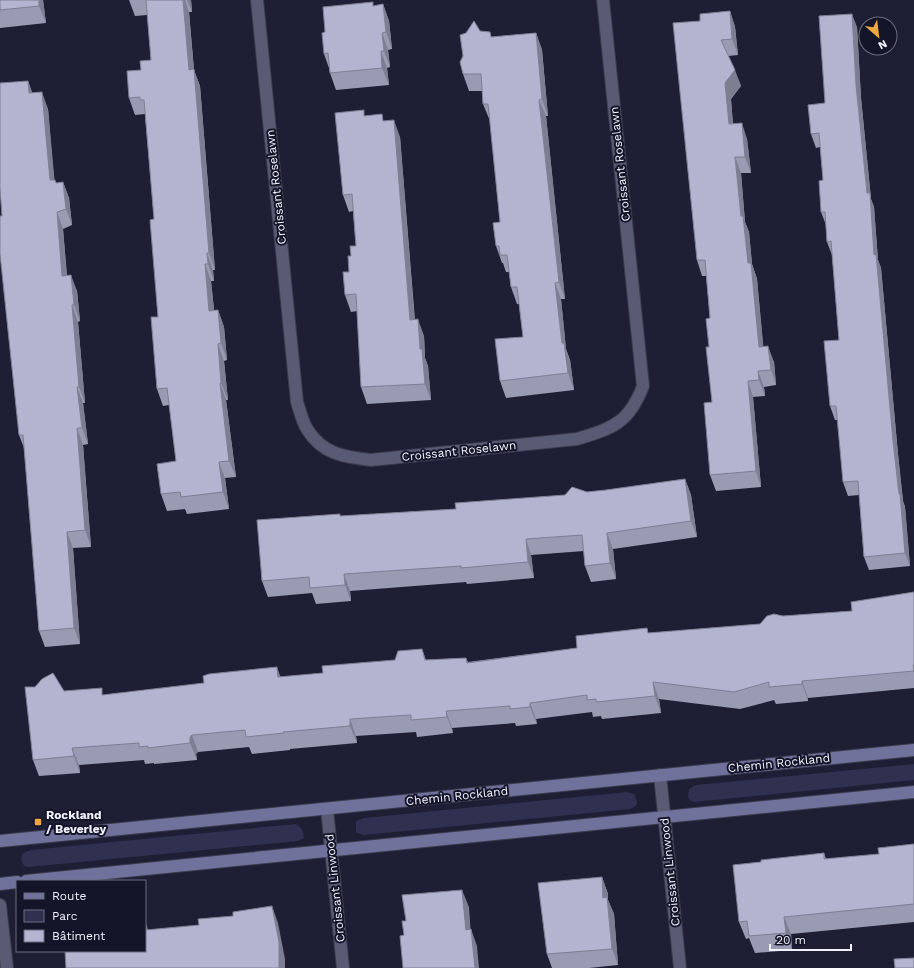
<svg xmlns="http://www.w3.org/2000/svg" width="914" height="968" font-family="'Work Sans',sans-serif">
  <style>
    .green { fill: #303151 }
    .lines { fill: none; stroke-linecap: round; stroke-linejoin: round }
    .street-casing { stroke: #3c3b4d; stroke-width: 14 }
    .secondary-casing { stroke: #3c3b4d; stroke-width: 14 }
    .street { stroke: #595b74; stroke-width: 12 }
    .secondary { stroke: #70729c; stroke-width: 12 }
    .wall { fill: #999bb3 }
    .shaded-wall { fill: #7d7e92 }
    .building { fill: #b2b4d0; stroke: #7d7e92 }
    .poi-dot { fill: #efa73e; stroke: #15152a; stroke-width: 1.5 }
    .labels { text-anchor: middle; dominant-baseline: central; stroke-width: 4; stroke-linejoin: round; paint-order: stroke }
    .street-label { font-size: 12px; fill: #f1f2fe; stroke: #15152a }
    .poi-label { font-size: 12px; font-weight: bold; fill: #f1f2fe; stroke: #15152a; text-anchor: start }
  </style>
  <rect width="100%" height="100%" fill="#1e1f34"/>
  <g class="green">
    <path d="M914,764V780L694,802L690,801L688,797L689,789L696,785Z"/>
    <path d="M627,792L634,794L637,801L636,806L630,809L363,835L356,832V821L364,818Z"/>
    <path d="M296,824L302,829L304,838L298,841L28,867L24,866L21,859L23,853L31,850Z"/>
  </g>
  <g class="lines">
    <defs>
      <g id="street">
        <path d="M257,0L297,402C300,411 302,421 307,429C322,454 344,457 371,460L577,439C613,428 629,423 643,386L603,0"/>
        <path d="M660,775L680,968"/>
        <path d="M327,809L343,968"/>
        <path d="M0,905L7,968"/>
      </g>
      <g id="secondary">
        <path d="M0,841L914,750"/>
        <path d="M26,881L914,792"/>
        <path d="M0,884L17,882"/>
      </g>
    </defs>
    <use href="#street" class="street-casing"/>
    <use href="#secondary" class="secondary-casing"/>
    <use href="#street" class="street"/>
    <use href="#secondary" class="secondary"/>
  </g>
  <g class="wall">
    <path d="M0,0H43L46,23L0,28Z"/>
    <path d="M129,0H191L192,12H189L194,70L200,86L215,270H213L214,281H211L214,310H218L224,327L227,360L224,361L228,400H226L236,477L225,478L229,509L187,514L185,509L167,511L161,494L176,461L169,405L163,406L157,389L158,317L154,219L145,114L135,115L129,98L141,70L151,60L147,15L135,16Z"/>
    <path d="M383,4L389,21L392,49L388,50L390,67L387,68L389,85L336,90L330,73L329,68L324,54L325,32L374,6Z"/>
    <path d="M730,11L735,27L738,55L728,56L741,86L731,99L733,124L747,139L751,173H741L745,222L749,232L752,264L757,279L763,346L774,362L776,385L764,387L765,396L753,397L761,487L716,491L710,475L712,402L709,347L710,318L706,276H702L697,260L700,21Z"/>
    <path d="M857,27L861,98L871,199L874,207L878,260L881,268L898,454L903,501L905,507L910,566L869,570L864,557L859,495L848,496L843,482L838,420H835L830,406L839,340L832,255L827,242L826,225L821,212L823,180L820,147L816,148L811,134Z"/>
    <path d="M480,31L492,37L536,33L542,50L548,116H546L565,299H561L566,349L570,360L574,390L506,398L500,381L523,337L519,304H517L511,287L509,272H506L503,263H502L496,246L500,222L490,121L483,104L482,91H469L463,74V56Z"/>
    <path d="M28,81L32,93L48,109L54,180L57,183L63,182L69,198L72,225L63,229L67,275L77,291L80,321L78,322L85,403H83L88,444L83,445L91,547L73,548L80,644L45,647L39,631L24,448L19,435L2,216Z"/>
    <path d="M366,116L384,121L400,137L415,320L424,336L425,358L428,366L431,400L367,404L361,387L357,311L351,312L345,295L351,256L356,246L353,211L349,212L343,195Z"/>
    <path d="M685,479L691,495L697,537L613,549L616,579L591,582L585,566L584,551L531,555L534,578L467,584L466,582L350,591L351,601L316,604L312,593L268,597L262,581L341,516L456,509L565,495L587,492L606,490Z"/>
    <path d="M914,592V688L808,698V701L776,704L774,700L740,709L659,699L661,713L602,719L601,716L593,717L592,712L536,719L537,724L516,726L515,723L452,728L453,733L417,737L416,732L356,736L357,743L290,749V750L252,754L249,747L198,752L196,754L197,760L154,764V763L145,764L144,760L79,765L80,773L39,776L33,760L64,691L104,695L280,677L323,673L395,660L422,649L426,660L466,658L468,662L577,648L649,633L760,624L783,616L852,611Z"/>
    <path d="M914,844V922L791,934L792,950L755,953L749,938L746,939L739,922L761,862L824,853L826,859L879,854Z"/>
    <path d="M602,877L608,894V900L614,914L618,965L589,968H552L547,954Z"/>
  </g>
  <g class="shaded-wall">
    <path d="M39,0H43L46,23L39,6Z"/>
    <path d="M183,0H185L189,12L194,70L200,86L215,270L209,253L189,70Z"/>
    <path d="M187,0H191L192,12Z"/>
    <path d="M383,4L389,21L392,49L386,32Z"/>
    <path d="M730,11L735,27L738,55L732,39Z"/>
    <path d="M852,14L857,27L861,98L871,199L874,207L878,260L881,268L898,454L903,501L905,507L910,566L905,553L893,441L856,85Z"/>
    <path d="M382,33L388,50L390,67L384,51Z"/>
    <path d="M536,33L542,50L548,116L542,99Z"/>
    <path d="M381,51L387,68L389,85L382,68Z"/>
    <path d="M735,70L741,86L731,99L734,140L729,124L725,83Z"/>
    <path d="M28,81L34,97L29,93Z"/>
    <path d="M42,92L48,109L56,196L50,180Z"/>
    <path d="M539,100L546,116L565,299L559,282Z"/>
    <path d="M394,120L400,137L416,337L410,320Z"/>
    <path d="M742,123L747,139L751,173L745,157Z"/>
    <path d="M735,157L741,173L745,222L749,232L752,264L757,279L765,363L759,347L741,216Z"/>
    <path d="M63,182L69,198L72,225L66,209Z"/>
    <path d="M57,212L63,229L68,292L62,276Z"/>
    <path d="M207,253L213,270L214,281L208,264Z"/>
    <path d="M205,264L211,281L216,328L209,311Z"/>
    <path d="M71,275L77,291L80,321L74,305Z"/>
    <path d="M555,283L561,299L566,349L570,360L574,390L568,373L562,343Z"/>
    <path d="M72,305L78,322L85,403L79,387Z"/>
    <path d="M218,310L224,327L227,360L221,343Z"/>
    <path d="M418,319L424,336L425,358L428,366L431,400L425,384L420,349Z"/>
    <path d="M218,344L224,361L228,400L221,383Z"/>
    <path d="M768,346L774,362L776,385L771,370Z"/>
    <path d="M758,371L764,387L765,396L759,380Z"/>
    <path d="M748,381L753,397L761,487L756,471Z"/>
    <path d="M220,383L226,400L236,477L229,461Z"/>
    <path d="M77,387L83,403L88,444L82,428Z"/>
    <path d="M77,428L83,445L91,547L85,530Z"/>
    <path d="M219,462L225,478L229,509L223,492Z"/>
    <path d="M685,479L691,495L697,537L691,521Z"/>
    <path d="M67,532L73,548L80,644L74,628Z"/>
    <path d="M607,533L613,549L616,579L610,563Z"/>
    <path d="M526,539L531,555L534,578L528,562Z"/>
    <path d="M344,574L350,591L351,601L345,585Z"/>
    <path d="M277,667L283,684L278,677Z"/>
    <path d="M802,681L808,698V701L802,684Z"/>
    <path d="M653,682L659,699L661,713L655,696Z"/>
    <path d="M530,703L536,719L537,724L530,707Z"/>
    <path d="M446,711L452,728L453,733L447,717Z"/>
    <path d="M350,719L356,736L357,743L350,726Z"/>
    <path d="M192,735L198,752L196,754L197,760L190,743V737Z"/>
    <path d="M72,748L79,765L80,773L74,756Z"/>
    <path d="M602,877L608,894V900L614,914L618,965L612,949L603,898Z"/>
    <path d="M462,890L469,907L471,935V929L477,946L479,968H475L466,930Z"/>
    <path d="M272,906L278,923L285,959V968H279Z"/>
    <path d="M784,917L791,934L792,950L786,933Z"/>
    <path d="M145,921L151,938L146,930Z"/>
  </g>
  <g class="building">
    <path d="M0,0H39V6L0,10Z"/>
    <path d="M146,0H183L189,70L194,69L209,253H207L208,264H205L209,311L218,310L221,343L218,344L221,383H220L229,461L219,462L223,492L181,497L180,492L161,494L157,464L176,461L167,388L157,389L151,317H158L150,220L154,219L144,100H140V97L129,98L127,71L141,70L140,61L151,60Z"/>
    <path d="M373,2V6L383,4L386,32L382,33L384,51H381L382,68L330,73L328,53L324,54L322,33L325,32L323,7Z"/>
    <path d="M730,11L732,39L721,40L735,70L725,83L729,124L742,123L745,157H735L741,216H743L748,263H751L759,347L768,346L771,370L758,371L759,380L748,381L756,471L710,475L704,403L712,402L706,347H709L706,319L710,318L705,260H697L673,23L700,21V14Z"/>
    <path d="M852,14L856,85L867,193H870L874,255L876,254L893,441L899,494H900L905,553L864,557L858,481L843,482L836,406H830L824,341L839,340L831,241L827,242L825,212H821L819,181L823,180L819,133L811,134L808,105L825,103L819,16Z"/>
    <path d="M474,21L480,31L490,32L491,37L536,33L542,99L539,100L559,282L555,283L562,343H564L568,373L500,381L495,339L523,337L517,287H511L507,255H500L499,246H496L493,223L500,222L488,104H483L481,74H463L460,62L463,56L460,35L466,33Z"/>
    <path d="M28,81L29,93L42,92L50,180H55L56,183L63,182L66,209L57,212L62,276L71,275L74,305H72L79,387H77L82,428H77L85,530L67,532L74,628L39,631L23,435H19L0,254V216H2L0,189V83Z"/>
    <path d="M364,110V116L382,114L383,121L394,120L410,320L418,319L420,349H422L425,384L361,387L356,294L345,295L343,272H349L348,256H351L350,246H356L352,194L343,195L335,113Z"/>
    <path d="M685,479L691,521L607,533L610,563L585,566L582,535L526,539L528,562L461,568V566L344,574L345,585L310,588L309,577L262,581L257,520L340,514V516L456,509L455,503L565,495L572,487L587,492L606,490Z"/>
    <path d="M914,592V665H913L914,671L802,681V684L769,687V682L734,692L653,682L655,696L596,702V699L587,700V695L530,703V707L510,709V706L446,711L447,717L411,720V715L350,719V726L283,732L284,733L246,737L245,730L192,735L190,737V743L148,748V746L139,747V743L72,748L74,756L33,760L25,687H35L42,679L53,673L64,691L102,688V695L204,683L203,676L209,674L277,667L278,677L323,673L322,666L395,660L398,651L422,649L425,660L466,658L467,663L577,648L576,636L647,628L648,633L760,624L767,616L774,614L783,616L852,611L851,602Z"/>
    <path d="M914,844V904L784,917L786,933L749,936L747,921L739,922L733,865L761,862V860L824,853V859L879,854L878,848Z"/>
    <path d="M602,877L603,898L607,897L612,949L547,954L538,883Z"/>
    <path d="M462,890L466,930L471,929L475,968H403L400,936L404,935L402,921H406L402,895Z"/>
    <path d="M272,906L279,942V968H66L65,951H145V921L146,930L199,925L198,919L233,916V912Z"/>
    <path d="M914,958V968H895L894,959Z"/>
  </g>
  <rect class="poi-dot" x="34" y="818" width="8" height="8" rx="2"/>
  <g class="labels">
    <g class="street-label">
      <text transform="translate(620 164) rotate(-96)">Croissant Roselawn</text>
      <text transform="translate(276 187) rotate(-96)">Croissant Roselawn</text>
      <text transform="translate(459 451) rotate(-6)">Croissant Roselawn</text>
      <text transform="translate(779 763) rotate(-6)">Chemin Rockland</text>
      <text transform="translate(457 796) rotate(-6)">Chemin Rockland</text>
      <text transform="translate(670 872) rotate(-96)">Croissant Linwood</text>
      <text transform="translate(335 888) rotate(-96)">Croissant Linwood</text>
    </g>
    <g class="poi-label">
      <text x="46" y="815">Rockland<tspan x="46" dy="14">/ Beverley</tspan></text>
    </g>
  </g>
  <rect x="16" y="880" width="130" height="72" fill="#15152a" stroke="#6d6d7f"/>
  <rect x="24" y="893" width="20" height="6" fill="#70729c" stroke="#6d6d7f"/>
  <text x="52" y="900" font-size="12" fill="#f1f2fe">Route</text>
  <rect x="24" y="910" width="20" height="12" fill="#303151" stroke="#6d6d7f"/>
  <text x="52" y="920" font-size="12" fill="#f1f2fe">Parc</text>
  <rect x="24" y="930" width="20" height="12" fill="#b2b4d0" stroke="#6d6d7f"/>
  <text x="52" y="940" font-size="12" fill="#f1f2fe">Bâtiment</text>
  <g transform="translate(878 36) rotate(152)"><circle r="19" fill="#15152a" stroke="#6d6d7f"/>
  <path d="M0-3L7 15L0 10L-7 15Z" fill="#efa73e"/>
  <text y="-6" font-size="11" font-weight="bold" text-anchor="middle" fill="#f1f2fe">N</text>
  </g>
  <path d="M770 944v6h81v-6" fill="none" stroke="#f1f2fe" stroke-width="2"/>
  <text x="776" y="944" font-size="12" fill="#f1f2fe" stroke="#15152a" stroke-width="3" paint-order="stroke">20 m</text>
</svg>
